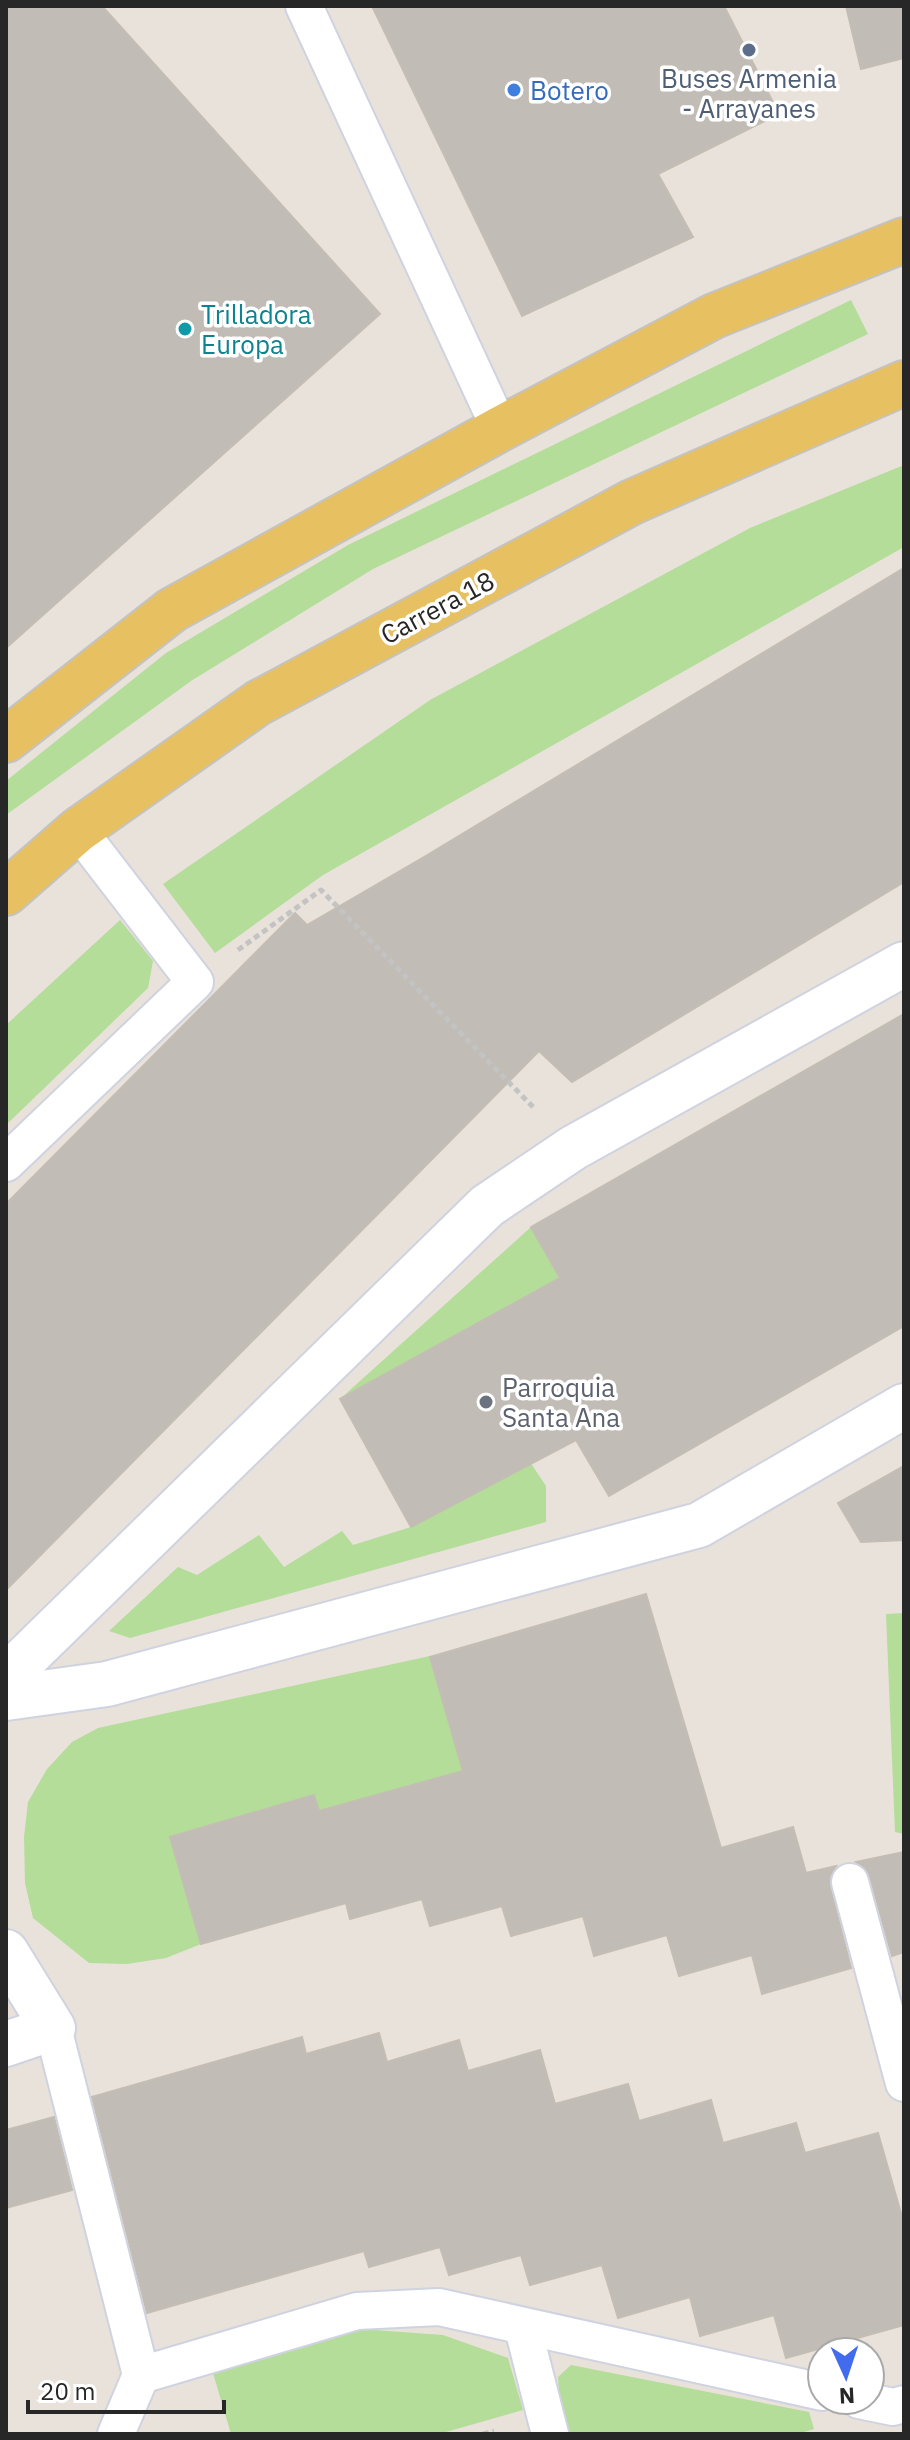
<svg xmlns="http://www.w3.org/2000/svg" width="910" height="2440" font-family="'IBM Plex Sans',sans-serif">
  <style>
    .green { fill: #b3dd99 }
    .building { fill: #c1bcb6; stroke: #c4bdb4; stroke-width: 2 }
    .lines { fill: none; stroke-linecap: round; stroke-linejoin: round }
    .lane-casing { stroke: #cfd3e0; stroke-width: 40 }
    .street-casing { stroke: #cfd3e0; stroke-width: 48 }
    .primary-casing { stroke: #c3c3c3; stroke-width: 48 }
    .path { stroke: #c3c3c3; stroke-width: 5; stroke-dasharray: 6 4; stroke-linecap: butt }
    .lane { stroke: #fff; stroke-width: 36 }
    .street { stroke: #fff; stroke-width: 44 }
    .primary { stroke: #e7c161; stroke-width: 44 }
    .service-dot { fill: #5c6f8a; stroke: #fff; stroke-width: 3 }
    .shop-dot { fill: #3f7fe0; stroke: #fff; stroke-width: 3 }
    .culture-dot { fill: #0f9aa8; stroke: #fff; stroke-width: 3 }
    .worship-dot { fill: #6b7280; stroke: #fff; stroke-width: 3 }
    .labels { text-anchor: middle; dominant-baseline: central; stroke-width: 7; stroke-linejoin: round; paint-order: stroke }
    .service-label { font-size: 26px; fill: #4e5e75; stroke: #fff }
    .shop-label { font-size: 26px; fill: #366cbe; stroke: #fff; text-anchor: start }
    .culture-label { font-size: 26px; fill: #0d838f; stroke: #fff; text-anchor: start }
    .street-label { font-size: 26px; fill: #272727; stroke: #fff }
    .worship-label { font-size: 26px; fill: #5b616d; stroke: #fff; text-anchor: start }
  </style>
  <rect width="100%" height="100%" fill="#e9e2da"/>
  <g class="green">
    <path d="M851,300L868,334L373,569L191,681L6,815V781L166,653L348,545Z"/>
    <path d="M904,465V547L323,875L215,953L163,884L430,700L750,528Z"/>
    <path d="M120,920L153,961L148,988L6,1125V1025Z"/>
    <path d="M531,1227L560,1278L340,1399Z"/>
    <path d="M530,1462L546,1486V1522L130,1638L109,1631L178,1567L197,1575L259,1535L284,1567L342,1531L353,1545L411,1527Z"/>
    <path d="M904,1613V1834L895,1832L886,1614Z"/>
    <path d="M430,1656L471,1799L319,1811L313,1795L171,1836L201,1944L166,1958L127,1964L89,1963L33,1918L25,1883L24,1837L28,1802L47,1769L72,1742L98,1728Z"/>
    <path d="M360,2329L443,2335L508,2358L523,2410L439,2434H231L213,2373Z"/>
    <path d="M571,2365L809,2412L814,2429L798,2434H567L560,2405L558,2377Z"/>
  </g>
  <g class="building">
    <path d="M6,6H102L380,314L6,648Z"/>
    <path d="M372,6H724L779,114L658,174L693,237L522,316Z"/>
    <path d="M846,6H904V58L861,69Z"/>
    <path d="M904,568V882L572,1082L539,1051L6,1590V1204L295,913L307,925L424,857Z"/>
    <path d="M904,1014V1326L609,1496L576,1440L411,1527L340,1399L560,1278L531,1227Z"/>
    <path d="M904,1466V1540L861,1542L838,1503Z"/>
    <path d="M646,1594L721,1848L793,1827L806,1873L836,1866L830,1876V1887L851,1968L762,1994L752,1955L679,1976L667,1935L594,1956L583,1916L511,1936L502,1906L430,1926L422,1899L350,1919L346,1903L201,1944L170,1837L314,1795L319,1811L463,1771L430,1657Z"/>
    <path d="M904,1852V1952L892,1956L870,1877L865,1868L856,1862Z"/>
    <path d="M379,2033L387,2062L459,2040L468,2071L540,2050L555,2104L628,2084L639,2121L711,2100L723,2143L796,2123L805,2153L878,2133L904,2224V2325L786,2358L774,2315L700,2336L690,2297L618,2318L602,2265L530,2285L521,2255L449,2275L440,2247L369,2267L364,2251L147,2313L92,2097L302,2037L306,2054Z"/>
    <path d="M54,2117L72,2190L6,2208V2130Z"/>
  </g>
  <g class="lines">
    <defs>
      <g id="lane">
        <path d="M304,6L500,429"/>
        <path d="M6,1163L195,982L78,830"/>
        <path d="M850,1882L904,2083"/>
        <path d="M53,2028L141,2375L116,2434"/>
        <path d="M523,2328L550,2434"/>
        <path d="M141,2375L357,2311L439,2307L822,2392"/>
        <path d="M859,2400L893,2407L904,2404"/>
      </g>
      <g id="street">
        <path d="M6,1677L487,1206L573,1148L904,964"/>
        <path d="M6,1698L107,1684L699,1525L904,1406"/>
        <path d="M6,1952L53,2028L6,2044"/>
      </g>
      <g id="primary">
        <path d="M6,740L172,610L500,429L714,316L904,240"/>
        <path d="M6,893L78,830L258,703L632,502L904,383"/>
      </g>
    </defs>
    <use href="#lane" class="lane-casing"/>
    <use href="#street" class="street-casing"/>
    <use href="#primary" class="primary-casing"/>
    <g class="path">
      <path d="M238,950L321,890L533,1107"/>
      <path d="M483,2434L494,2431"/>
    </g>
    <use href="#lane" class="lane"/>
    <use href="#street" class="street"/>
    <use href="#primary" class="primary"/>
  </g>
  <circle class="service-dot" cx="749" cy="50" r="8"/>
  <circle class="shop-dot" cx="514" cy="90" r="8"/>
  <circle class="culture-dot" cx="185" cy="329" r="8"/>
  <circle class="worship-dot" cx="486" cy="1402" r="8"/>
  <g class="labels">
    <g class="service-label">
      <text x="749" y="78">Buses Armenia<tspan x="749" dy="30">- Arrayanes</tspan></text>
    </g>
    <g class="shop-label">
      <text x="530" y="90">Botero</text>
    </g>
    <g class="culture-label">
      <text x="201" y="314">Trilladora<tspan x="201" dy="30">Europa</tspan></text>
    </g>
    <g class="street-label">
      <text transform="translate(437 607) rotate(-28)">Carrera 18</text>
    </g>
    <g class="worship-label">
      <text x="502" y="1387">Parroquia<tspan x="502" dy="30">Santa Ana</tspan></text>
    </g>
  </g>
  <rect width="910" height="2440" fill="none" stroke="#272727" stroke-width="16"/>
  <g transform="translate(846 2376) rotate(177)"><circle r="38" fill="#ffffff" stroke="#a9a9a9" stroke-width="2"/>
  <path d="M0-6L14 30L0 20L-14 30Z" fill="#426bed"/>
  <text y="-12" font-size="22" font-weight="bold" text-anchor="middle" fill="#272727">N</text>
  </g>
  <path d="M28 2400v12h196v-12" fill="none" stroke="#272727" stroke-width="4"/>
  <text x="40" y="2400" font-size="24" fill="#272727" stroke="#ffffff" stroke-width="6" paint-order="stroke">20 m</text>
</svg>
